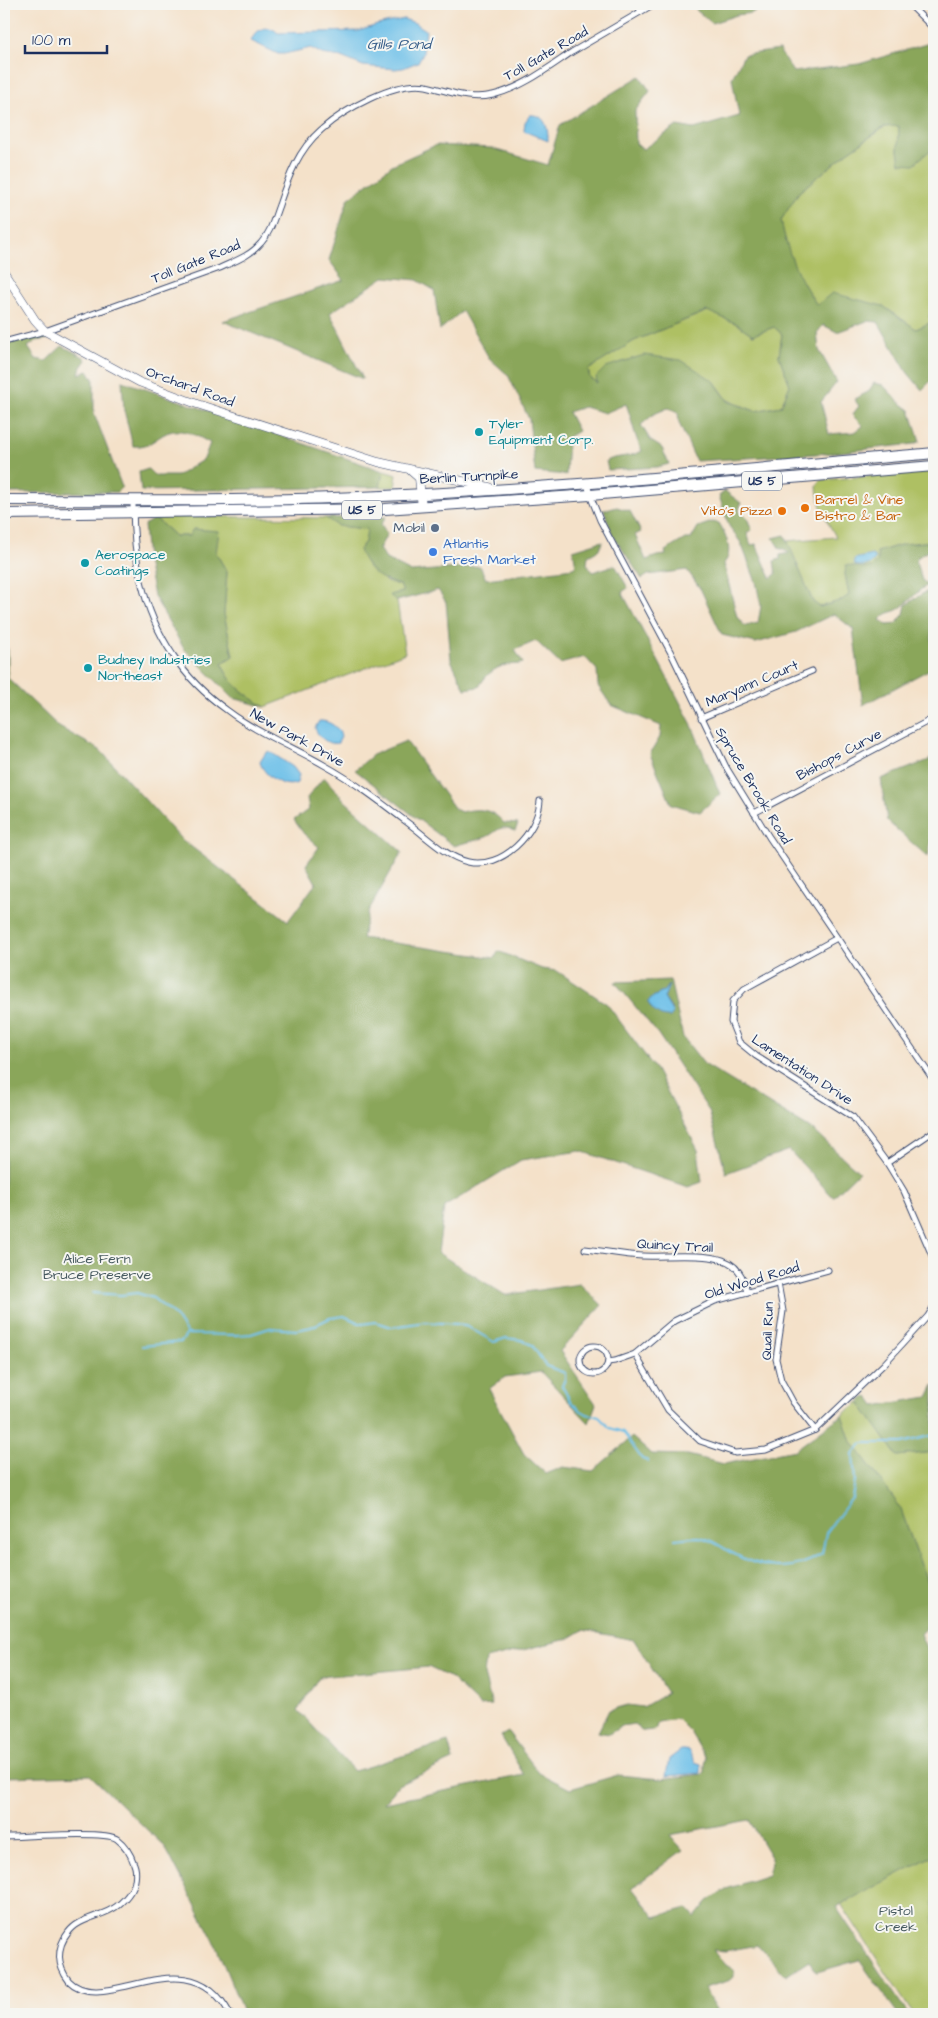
<svg xmlns="http://www.w3.org/2000/svg" width="938" height="2018" font-family="'Architects Daughter',sans-serif">
  <style>
    .green { fill: #aec064; stroke: #647861 }
    .forest { fill: #8aa65a; stroke: #526a5c; fill-rule: evenodd }
    .water { fill: #6cbfe8; stroke: #4477a3 }
    .lines { fill: none; stroke-linecap: round; stroke-linejoin: round }
    .stream { stroke: #6cbfe8; stroke-width: 2 }
    .street-casing { stroke: #3c4a6e; stroke-width: 7 }
    .secondary-casing { stroke: #3c4a6e; stroke-width: 9 }
    .highway-casing { stroke: #3c4a6e; stroke-width: 12 }
    .street { stroke: #fff; stroke-width: 5 }
    .secondary { stroke: #fff; stroke-width: 8 }
    .highway { stroke: #fff; stroke-width: 10 }
    .culture-dot { fill: #0f9aa8; stroke: #f6f6f2; stroke-width: 2 }
    .food-dot { fill: #e8710a; stroke: #f6f6f2; stroke-width: 2 }
    .service-dot { fill: #5c6f8a; stroke: #f6f6f2; stroke-width: 2 }
    .shop-dot { fill: #3f7fe0; stroke: #f6f6f2; stroke-width: 2 }
    .labels { text-anchor: middle; dominant-baseline: central; stroke-width: 4; stroke-linejoin: round; paint-order: stroke }
    .shield { fill: #f6f6f2; stroke: #5d6b8a; stroke-width: 1 }
    .shield-label { font-size: 12px; font-weight: bold; fill: #1b2f5e }
    .street-label { font-size: 14px; fill: #1b2f5e; stroke: #f6f6f2 }
    .culture-label { font-size: 14px; fill: #0d838f; stroke: #f6f6f2; text-anchor: start }
    .food-label { font-size: 14px; fill: #c56008; stroke: #f6f6f2; text-anchor: start }
    .service-label { font-size: 14px; fill: #4e5e75; stroke: #f6f6f2; text-anchor: end }
    .shop-label { font-size: 14px; fill: #366cbe; stroke: #f6f6f2; text-anchor: start }
    .park-label { font-size: 14px; fill: #475a60; stroke: #f6f6f2 }
    .water-label { font-size: 15px; font-style: italic; fill: #335a87; stroke: #f6f6f2 }
  </style>
  <rect width="100%" height="100%" fill="#f6f6f2"/>
  <filter id="ink" filterUnits="userSpaceOnUse"><feTurbulence type="fractalNoise" baseFrequency=".02" numOctaves="2"/><feDisplacementMap in="SourceGraphic" scale="10" xChannelSelector="R" yChannelSelector="G"/><feConvolveMatrix kernelMatrix="1 2 1 2 8 2 1 2 1" color-interpolation-filters="sRGB"/></filter>
  <filter id="wash" filterUnits="userSpaceOnUse"><feTurbulence type="fractalNoise" baseFrequency=".0096" numOctaves="4" result="noise"/><feDisplacementMap in="SourceGraphic" scale="20" xChannelSelector="R" yChannelSelector="G"/><feGaussianBlur stdDeviation="1.12" result="paint"/><feColorMatrix in="noise" values="0 0 0 0 0 0 0 0 0 0 0 0 0 0 0 0 0 1.4 0 .05"/><feComposite in="paint" operator="in"/></filter>
  <g filter="url(#wash)">
    <rect width="100%" height="100%" fill="#f4e1c9"/>
    <g class="green">
      <path d="M899,125L898,151L914,164L934,147V310L929,316L932,322L916,329L883,306L817,305C797,276 787,255 781,220L799,192L848,152L885,127Z"/>
      <path d="M708,311L737,324L753,335L774,327L782,334L779,356L790,385L781,406L755,411L728,400L714,381L598,384L590,378L588,370L634,341Z"/>
      <path d="M383,471L397,475L395,487H380Z"/>
      <path d="M932,471L934,472V541L904,544L877,552L878,561L872,567L859,569L853,566L847,567L845,574L849,595L842,600L820,607L813,602L787,541L836,537C827,521 817,503 817,485L821,480Z"/>
      <path d="M165,516L326,518L338,526L368,529L365,542L359,550L386,582L400,585L403,592L390,595L397,601L405,653L265,707C247,695 229,685 222,663L233,656L224,614L227,572L216,553L209,531L193,529L189,536H175L155,518Z"/>
      <path d="M859,1402L897,1456L934,1452V1590H930L900,1507L850,1439L842,1415Z"/>
      <path d="M934,1855V2014H913L841,1904Z"/>
    </g>
    <g class="forest">
      <path d="M694,4H766L752,13L737,15L712,23L697,11Z"/>
      <path d="M933,42L934,147L914,164L900,163L898,151L899,126L884,127L848,152L799,192L781,220C787,253 798,277 817,305L832,293L883,306L916,329L932,322L929,316L934,310V378L922,390L907,372L878,322L867,321L837,332L823,325L817,333L819,350L837,382L821,402L829,434L855,432L863,426L852,415L859,406L854,399L868,392L874,383L883,385L899,402L910,410L920,441L914,444L832,453L696,461L679,423L678,412L668,408L654,414L641,425L651,441L662,448L669,464L658,467L608,470L606,461C618,455 630,458 642,451C634,436 632,419 626,404L605,413L584,407L568,412L578,431L568,437L566,475L535,472L529,419L508,375L489,358L462,311L440,330L434,290L417,280L384,277L330,313L363,379L223,321L344,280L329,260L348,199L392,165L436,145L491,148L548,165L560,125L640,76L650,91L635,111L636,144L643,149L677,126L694,129L739,116L732,78L744,55L779,50L793,72L859,64ZM707,311L737,324L753,335L774,327L782,334L779,356L790,385L781,406L755,411L728,401L714,381L681,360L644,355L606,367L596,377L597,383L590,378L588,370L634,341Z"/>
      <path d="M44,335L48,339L36,341L28,347L36,359L46,361L62,346L84,357L86,360L81,367L79,374L88,371L94,380V413L122,487L117,492L4,493V344Z"/>
      <path d="M122,381L383,471L380,487L141,491L139,472L148,469L155,476H177L204,459L210,443C199,437 186,429 173,431C157,434 153,448 133,446L124,410Z"/>
      <path d="M725,491L741,503L739,511L747,518L752,530L747,533L751,545L756,544L771,578L776,574L774,561L780,559V555L789,553L784,549H780L773,538L785,535L813,602L820,607L842,600L849,595L845,574L846,565C857,566 860,569 872,567L878,561L877,552L904,544L934,541V549L924,553L917,558L916,562L922,580L928,585C916,591 909,603 897,610C890,613 885,613 880,620L887,625L896,624L904,614L906,605L923,593L934,590V608L930,613L934,667L863,705L853,629L834,614L796,632L756,643L722,635L701,590L687,570L648,575L642,579L612,534L604,510L617,507L630,511L641,532L635,535L646,560L657,556L666,555L665,551L685,539H691L698,527L712,522L719,523C726,534 734,553 724,563L725,569L737,617L745,626L758,623L761,606L756,582L741,543L729,526L719,496Z"/>
      <path d="M386,517L381,524L387,534L379,549L386,559L411,572L480,566L486,579L573,568L576,566L573,550L602,541C601,550 596,552 588,556L587,564L593,572L615,565L628,588L622,592L691,723L720,794L700,812L671,804L650,754L660,737L661,726L611,705L598,686L597,670L585,657L560,664L536,641L515,650L523,663C517,665 513,664 507,665C494,667 484,677 479,687L465,689L451,660L446,602L438,590L397,601L389,595L403,592L400,585C379,580 367,570 359,550L365,542L367,529L338,526L326,518Z"/>
      <path d="M155,518L175,536H189L193,529L219,531L216,553L227,572L224,614L233,656L222,663C229,685 247,695 265,707L233,698L184,649L154,596L147,561L144,525Z"/>
      <path d="M4,641L8,650V678L59,727L100,750L180,838L288,921L316,883L306,865L319,847L304,834L294,820L309,809L307,798L324,777L345,801L402,852L369,910L362,938L495,958L498,951L542,969L557,971L607,1004L656,1070L698,1150L702,1182L688,1187L580,1151L521,1160L444,1207L438,1253L505,1295L580,1284L602,1305L560,1351L596,1404L589,1423L541,1372L505,1377L489,1389L524,1454L546,1474L563,1467L593,1471L632,1437L651,1454L688,1455L724,1464L795,1450L842,1415L850,1439L900,1507L930,1590H934V1619L920,1634L934,1665V1855L836,1907L908,2014H898L859,1960L817,1972L809,1961L786,1976L758,1945L725,1951L713,1950L726,1965L734,1970V1977L728,1981L704,1988L718,2014H244L214,1941L165,1847L90,1775L4,1777ZM583,1630L634,1640L667,1693L643,1707L627,1705L609,1710L598,1732L609,1734L622,1726L634,1724L643,1731L655,1730L658,1722L677,1719L690,1732L706,1758L704,1774L661,1779L618,1775L570,1789L539,1773L508,1732L501,1736L524,1775L384,1803L398,1785L453,1760L448,1742L354,1771L298,1710L319,1677L428,1667L451,1678L480,1706L492,1705L484,1675L486,1659L568,1639ZM749,1820L772,1859L768,1875L726,1889L708,1901L695,1917L687,1908L655,1917L632,1888L683,1850L670,1835Z"/>
      <path d="M406,741L455,809L461,812C479,808 491,808 504,823L518,824L515,831C499,823 498,832 486,837C476,841 465,842 454,846L415,817L355,770L374,754Z"/>
      <path d="M934,758V824L928,857L887,821L881,779Z"/>
      <path d="M670,980L683,1037L704,1064L814,1131L859,1172L833,1197L789,1150L726,1173L709,1111L658,1034L615,982ZM668,985L664,998L672,1009L654,1011L649,1005L655,996L663,992Z"/>
      <path d="M934,1385V1452L897,1456L859,1402L868,1396L875,1406L928,1397Z"/>
    </g>
    <g class="water">
      <path d="M404,19L415,23L426,30L423,53L418,62L403,68L395,69L363,66L341,57L322,54L311,48L284,54H278L251,41C256,29 268,23 278,33L359,31L377,25Z"/>
      <path d="M530,115C547,114 548,130 548,141L524,131L525,122Z"/>
      <path d="M872,555L876,558C872,566 863,567 855,565L854,559Z"/>
      <path d="M319,721C329,720 340,728 341,737L338,743C329,746 318,737 315,728Z"/>
      <path d="M269,751L293,767L299,775L297,783C284,790 263,775 260,762L265,754Z"/>
      <path d="M669,985L664,998L673,1013L670,1017C660,1018 652,1011 648,1002L651,998L663,992Z"/>
      <path d="M681,1750H688L695,1762L701,1764V1773L666,1776L669,1759Z"/>
    </g>
    <g class="lines">
      <g class="stream">
        <path d="M93,1293L121,1295L137,1293L153,1298L175,1316L187,1334"/>
        <path d="M142,1346L181,1342L187,1334L236,1335L251,1334L270,1328L297,1330L311,1327L330,1318L344,1316L362,1324L376,1322L392,1327L425,1322L457,1324L468,1327L494,1342L506,1338L521,1340L532,1345L546,1366L565,1373V1379L562,1386L571,1402L580,1410L587,1414L599,1417L610,1428L623,1432L642,1459L648,1461"/>
        <path d="M675,1539C683,1538 691,1537 699,1537C709,1538 722,1547 730,1552C761,1569 791,1574 822,1554L826,1533L852,1498L855,1481L853,1454L863,1443H902L934,1435"/>
      </g>
    </g>
  </g>
  <g filter="url(#ink)">
    <g class="lines">
      <defs>
        <g id="street">
          <path d="M636,4L641,11"/>
          <path d="M909,4L934,29"/>
          <path d="M4,342L45,331L220,268C235,261 250,256 261,243C271,232 274,218 279,205C288,178 298,150 321,130C343,110 396,80 426,86C449,91 469,101 493,95C522,88 548,68 572,52C599,36 627,20 654,4"/>
          <path d="M587,483L590,495L600,520L671,653L726,767L769,837L934,1081"/>
          <path d="M133,500C133,556 141,608 173,655C187,677 207,696 228,711C257,733 293,747 324,765C357,783 387,807 417,830C432,842 448,857 468,862C502,870 538,833 540,801"/>
          <path d="M701,718L812,671"/>
          <path d="M754,813L934,718"/>
          <path d="M837,938L744,989L733,1001L731,1022L739,1042L756,1056L853,1117L887,1163L904,1191L934,1260"/>
          <path d="M887,1163L934,1131"/>
          <path d="M585,1249C604,1251 623,1255 642,1256C665,1257 702,1253 723,1260C738,1265 744,1277 747,1292"/>
          <path d="M778,1283L783,1311L776,1359L781,1380L793,1402L815,1430"/>
          <circle cx="594" cy="1360" r="14"/>
          <path d="M635,1354L668,1410L700,1441L735,1453L766,1450L815,1430L884,1364L928,1316L934,1306"/>
          <path d="M608,1362L615,1361L635,1354L674,1321L715,1301L828,1270"/>
          <path d="M4,1837C23,1837 105,1830 117,1839C125,1845 131,1855 134,1864C137,1871 136,1885 130,1892C127,1897 122,1902 117,1906C103,1917 79,1917 68,1933C56,1948 57,1966 69,1981C105,2018 188,1934 230,2014"/>
        </g>
        <g id="secondary">
          <path d="M4,272L35,320L45,331L139,382L197,404L378,462L489,487"/>
          <path d="M411,471L419,478L422,507"/>
        </g>
        <g id="highway">
          <path d="M4,500C130,500 257,502 383,496C567,488 751,469 934,453"/>
          <path d="M4,514L385,509L590,495L934,466"/>
        </g>
      </defs>
      <use href="#street" class="street-casing"/>
      <use href="#secondary" class="secondary-casing"/>
      <use href="#highway" class="highway-casing"/>
      <use href="#street" class="street"/>
      <use href="#secondary" class="secondary"/>
      <use href="#highway" class="highway"/>
    </g>
  </g>
  <g class="culture-dot">
    <circle cx="479" cy="432" r="5"/>
    <circle cx="85" cy="563" r="5"/>
    <circle cx="88" cy="668" r="5"/>
  </g>
  <g class="food-dot">
    <circle cx="805" cy="508" r="5"/>
    <circle cx="782" cy="511" r="5"/>
  </g>
  <circle class="service-dot" cx="435" cy="528" r="5"/>
  <circle class="shop-dot" cx="433" cy="552" r="5"/>
  <g class="labels">
    <g class="shield">
      <rect x="742" y="471.5" width="40" height="19" rx="4"/>
      <rect x="342" y="500.5" width="40" height="19" rx="4"/>
    </g>
    <g class="shield-label">
      <text x="762" y="481">US 5</text>
      <text x="362" y="510">US 5</text>
    </g>
    <g class="street-label">
      <text transform="translate(546 54) rotate(-30)">Toll Gate Road</text>
      <text transform="translate(196 262) rotate(-22)">Toll Gate Road</text>
      <text transform="translate(190 387) rotate(20)">Orchard Road</text>
      <text transform="translate(469 477) rotate(-3)">Berlin Turnpike</text>
      <text transform="translate(752 684) rotate(-23)">Maryann Court</text>
      <text transform="translate(297 738) rotate(29)">New Park Drive</text>
      <text transform="translate(839 755) rotate(-28)">Bishops Curve</text>
      <text transform="translate(753 786) rotate(59)">Spruce Brook Road</text>
      <text transform="translate(802 1070) rotate(33)">Lamentation Drive</text>
      <text transform="translate(675 1246) rotate(3)">Quincy Trail</text>
      <text transform="translate(752 1281) rotate(-17)">Old Wood Road</text>
      <text transform="translate(768 1331) rotate(-88)">Quail Run</text>
    </g>
    <g class="culture-label">
      <text x="489" y="424">Tyler<tspan x="489" dy="16">Equipment Corp.</tspan></text>
      <text x="95" y="555">Aerospace<tspan x="95" dy="16">Coatings</tspan></text>
      <text x="98" y="660">Budney Industries<tspan x="98" dy="16">Northeast</tspan></text>
    </g>
    <g class="food-label">
      <text x="815" y="500">Barrel &amp; Vine<tspan x="815" dy="16">Bistro &amp; Bar</tspan></text>
      <text x="772" y="511" text-anchor="end">Vito's Pizza</text>
    </g>
    <g class="service-label">
      <text x="425" y="528">Mobil</text>
    </g>
    <g class="shop-label">
      <text x="443" y="544">Atlantis<tspan x="443" dy="16">Fresh Market</tspan></text>
    </g>
    <g class="park-label">
      <text x="97" y="1259">Alice Fern<tspan x="97" dy="16">Bruce Preserve</tspan></text>
      <text x="896" y="1911">Pistol<tspan x="896" dy="16">Creek</tspan></text>
    </g>
    <g class="water-label">
      <text x="399" y="44">Gills Pond</text>
    </g>
  </g>
  <rect width="938" height="2018" fill="none" stroke="#f6f6f2" stroke-width="20"/>
  <path d="M25 45v8h82v-8" fill="none" stroke="#1b2f5e" stroke-width="2.5"/>
  <text x="32" y="45" font-size="15" fill="#1b2f5e" stroke="#f6f6f2" stroke-width="4" paint-order="stroke">100 m</text>
</svg>
